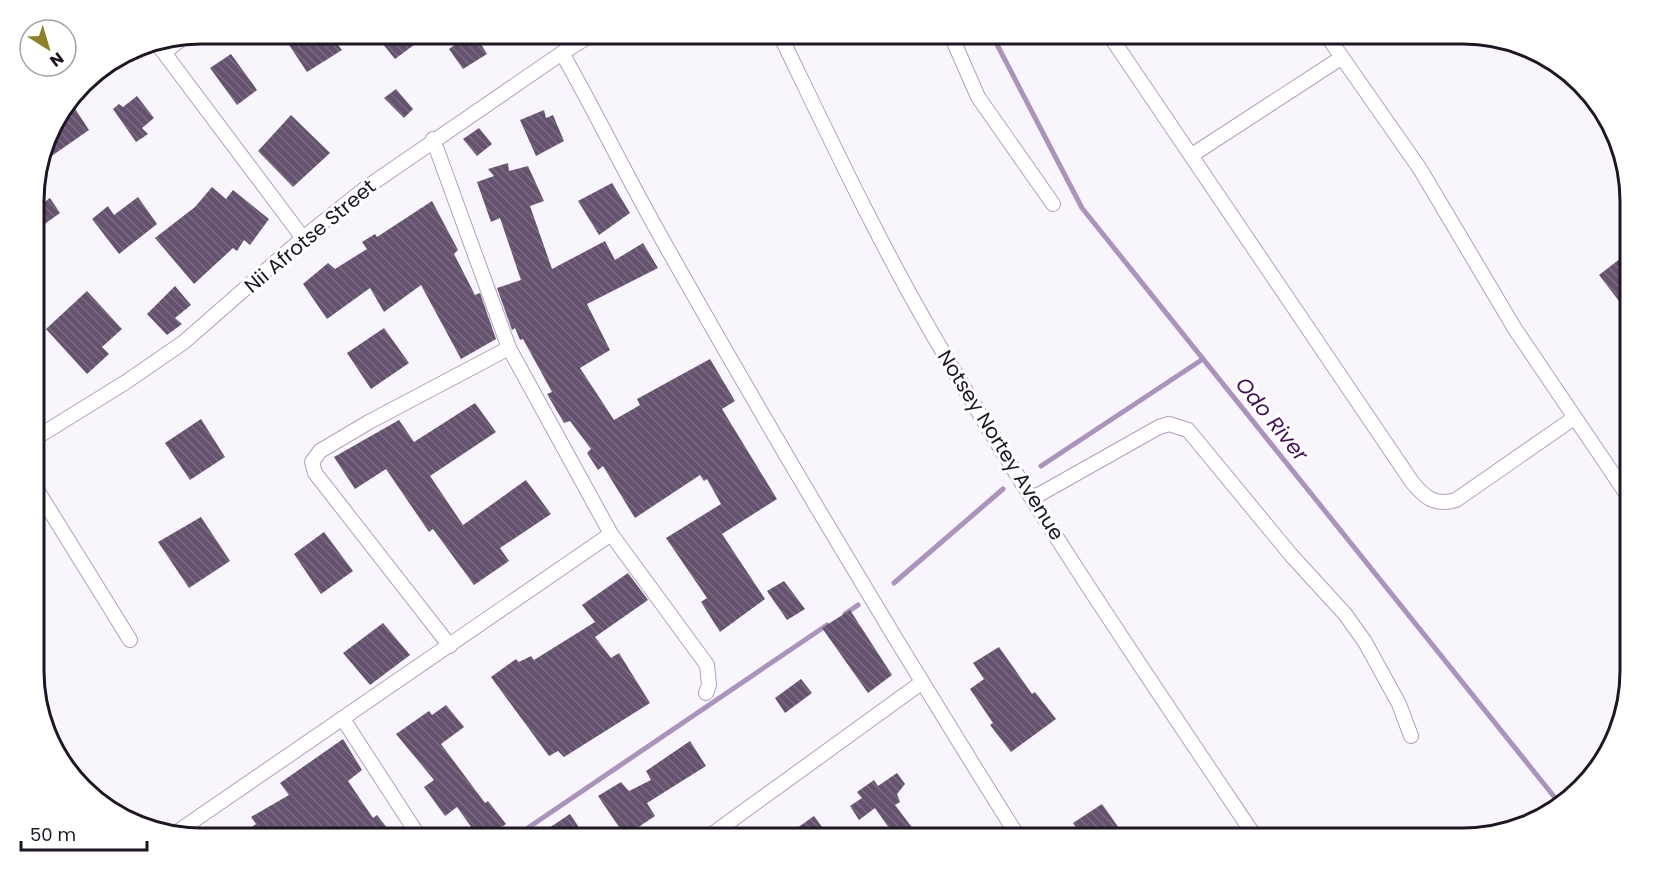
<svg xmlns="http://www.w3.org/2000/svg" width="1663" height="871" font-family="Poppins,sans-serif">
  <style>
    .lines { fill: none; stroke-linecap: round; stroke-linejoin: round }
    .stream { stroke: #ab94bb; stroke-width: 5 }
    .building { fill: url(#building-back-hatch) }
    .minor-casing { stroke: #b29fbf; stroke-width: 16 }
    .minor { stroke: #fff; stroke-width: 14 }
    .labels { text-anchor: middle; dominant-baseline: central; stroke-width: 6; stroke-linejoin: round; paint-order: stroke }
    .street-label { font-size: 20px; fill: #1e1723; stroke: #fff }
    .water-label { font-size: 21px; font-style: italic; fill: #43115a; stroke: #fff }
    .rim { fill: none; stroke: #1e1723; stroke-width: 3 }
  </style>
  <defs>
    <pattern id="building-back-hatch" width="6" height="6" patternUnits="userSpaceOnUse" patternTransform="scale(1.5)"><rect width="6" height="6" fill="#64526f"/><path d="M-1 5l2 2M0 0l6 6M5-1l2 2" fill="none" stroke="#7a6c82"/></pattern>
  </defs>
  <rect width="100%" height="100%" fill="#f9f5fc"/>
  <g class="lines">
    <g class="stream">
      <path d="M991,33L1082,208L1560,804"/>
      <path d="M1041,466L1203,359"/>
      <path d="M894,583L1003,489"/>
      <path d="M845,614L858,605"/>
      <path d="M513,838L827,625"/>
    </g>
  </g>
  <g class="building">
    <path d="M281,33H329L342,50L307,72Z"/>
    <path d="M374,33H430L395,59Z"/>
    <path d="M471,33H474L487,54L463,69L449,49Z"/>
    <path d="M231,54L257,90L237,105L210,68Z"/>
    <path d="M396,89L413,109L404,118L384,98Z"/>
    <path d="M137,96L154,118L142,128L148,134L136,142L113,109L119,104L123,107Z"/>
    <path d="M70,101L89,130L40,164L50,127Z"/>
    <path d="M544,110L546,118L553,115L564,141L536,156L520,120Z"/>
    <path d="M291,115L330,153L293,187L258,151Z"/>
    <path d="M479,128L492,144L477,156L463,139Z"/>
    <path d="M508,163L509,171L528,166L544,201L530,206L552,269L605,241L615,260L643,243L658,268L587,304L610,350L580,368L614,420L640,405L637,399L710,359L735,401L722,409L777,499L722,534L765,599L720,632L701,602L707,598L666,538L721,504L707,479L704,481L700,475L635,518L603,466L598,470L587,453L591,449L570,421L564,423L547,394L552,392L523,339L520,340L515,328L512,330L497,288L521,280L500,218L491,222L477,182L494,176L488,169Z"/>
    <path d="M612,183L630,213L599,235L578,201Z"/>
    <path d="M212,187L226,199L233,190L269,219L250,245L244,240L237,251L233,248L194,284L155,238L195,207Z"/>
    <path d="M138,197L157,224L119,254L92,219L108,206L114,215Z"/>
    <path d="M50,198L60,213L39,228L33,221V210Z"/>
    <path d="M432,201L458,250L454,254L475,295L480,293L496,339L461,359L421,285L384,312L370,288L327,319L303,284L328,263L335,269L367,249L362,242L375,234L377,237Z"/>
    <path d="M1629,252V314L1599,275Z"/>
    <path d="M175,286L191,305L175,318L182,324L167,335L147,314Z"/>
    <path d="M87,291L122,329L102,347L109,354L87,374L46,329Z"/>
    <path d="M384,328L409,363L371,389L347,353Z"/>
    <path d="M475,403L496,432L430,476L463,525L526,480L551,514L500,548L509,561L474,585L433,529L429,532L386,469L355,489L334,457L399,420L414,442Z"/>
    <path d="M201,419L225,457L190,480L165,443Z"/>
    <path d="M201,517L230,561L189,588L158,542Z"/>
    <path d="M324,532L353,571L321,594L294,554Z"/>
    <path d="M628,573L648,600L595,637L611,658L619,653L650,703L564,757L558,751L549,756L491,677L516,659L519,662L531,656L534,660L595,622L582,605Z"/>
    <path d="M784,581L805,609L787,620L767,591Z"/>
    <path d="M850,610L892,675L868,693L822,628Z"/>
    <path d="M383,623L410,655L370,685L343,653Z"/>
    <path d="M999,647L1032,694L1035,692L1056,719L1011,752L990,725L993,723L970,689L984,679L973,663Z"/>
    <path d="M801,679L812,693L785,713L775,698Z"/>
    <path d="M446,705L464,727L441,744L485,803L488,801L506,824L486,838H479L457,807L445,816L424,787L434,780L396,734L429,711L432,715Z"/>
    <path d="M343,739L362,770L348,781L373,818L377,815L395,838H237L256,824L251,817L289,795L280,783Z"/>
    <path d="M690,741L706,766L647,803L655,816L625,836L598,796L621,782L629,791L651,780L646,771Z"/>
    <path d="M897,773L905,784L897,794L900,802L895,805L920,838H896L875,808L859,820L850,806L862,798L857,792L874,780L878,786Z"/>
    <path d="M1102,804L1126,838H1083L1073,823Z"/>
    <path d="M570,814L586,838H534Z"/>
    <path d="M814,816L830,838H783Z"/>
  </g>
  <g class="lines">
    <defs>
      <g id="minor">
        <path d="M779,33C828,134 876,237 933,335C1032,507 1145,673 1256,838"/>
        <path d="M950,33L978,97L1053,204"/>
        <path d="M1108,33L1412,482C1425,498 1435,506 1456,500L1574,418"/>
        <path d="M1325,33L1420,169L1515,329L1630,499"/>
        <path d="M156,42L303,238"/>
        <path d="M165,52L185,36"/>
        <path d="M562,53L594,33"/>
        <path d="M433,139L509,348L611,534L707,665L709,685L706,693"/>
        <path d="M1192,155L1341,58"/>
        <path d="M34,439L126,382L184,342L303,238L367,187L562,53C595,111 624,171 657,230C772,435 893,638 1019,838"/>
        <path d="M34,485L130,640"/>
        <path d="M1033,498L1159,427L1169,424L1188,430L1291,555L1345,614L1365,642L1399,704L1411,736"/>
        <path d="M450,646L315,473L312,462L320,451L369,422L509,348"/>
        <path d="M343,719L420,838"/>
        <path d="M177,832L611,534"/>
        <path d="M707,838L921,683"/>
      </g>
    </defs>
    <use href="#minor" class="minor-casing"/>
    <use href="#minor" class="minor"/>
  </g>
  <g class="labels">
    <g class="street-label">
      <text transform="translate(310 236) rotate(-40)">Nii Afrotse Street</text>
      <text transform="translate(1001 445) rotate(58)">Notsey Nortey Avenue</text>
    </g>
    <g class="water-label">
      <text transform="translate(1272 419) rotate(51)">Odo River</text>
    </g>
  </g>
  <path d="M0 0H1663V871H0ZM201 44H1463A157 157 0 0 1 1620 201V671A157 157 0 0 1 1463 828H201A157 157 0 0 1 44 671V201A157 157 0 0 1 201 44Z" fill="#fff" fill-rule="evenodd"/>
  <path class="rim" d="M201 44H1463A157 157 0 0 1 1620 201V671A157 157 0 0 1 1463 828H201A157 157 0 0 1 44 671V201A157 157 0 0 1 201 44Z"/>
  <g transform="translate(48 48) rotate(143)"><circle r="28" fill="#ffffff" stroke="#a5a2a7" stroke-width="1.5"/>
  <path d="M0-4.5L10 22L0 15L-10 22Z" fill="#8d822a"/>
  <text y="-9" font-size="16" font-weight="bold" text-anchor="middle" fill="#1e1723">N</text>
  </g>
  <path d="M21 841v9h126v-9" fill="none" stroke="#1e1723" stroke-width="3"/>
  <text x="30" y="841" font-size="18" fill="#1e1723" stroke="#ffffff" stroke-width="4.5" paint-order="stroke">50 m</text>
</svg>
